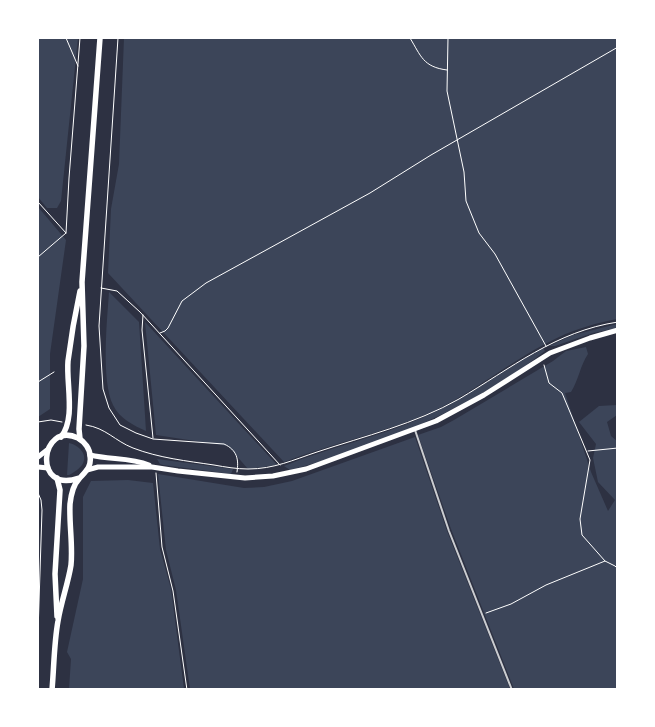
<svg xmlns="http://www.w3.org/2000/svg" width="655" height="727" font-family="Barlow,sans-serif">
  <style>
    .green { fill: #3c4559 }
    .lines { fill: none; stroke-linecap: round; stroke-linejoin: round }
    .path { stroke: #fff; stroke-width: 1 }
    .service { stroke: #caccd0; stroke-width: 2 }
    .secondary { stroke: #fff; stroke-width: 5 }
    .primary { stroke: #fff; stroke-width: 5.5 }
  </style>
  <rect width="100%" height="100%" fill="#2d3142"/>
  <g class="green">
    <path d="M38,38H78L61,201L57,208H47L38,197Z"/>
    <path d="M124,38H617V319C597,323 578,328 559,337C515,357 477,391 432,412C384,433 333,443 284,462L108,273L111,209L119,164Z"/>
    <path d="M38,207L66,240L50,354V409L38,417Z"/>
    <path d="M109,292L139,322L146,431C133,425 120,419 113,405C101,380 107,321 109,292Z"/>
    <path d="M145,322L277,465L248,469L228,446L156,435Z"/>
    <path d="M617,324V328L593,333L555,346H549L573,335Z"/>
    <path d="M586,347L588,354C580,366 579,379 571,392L565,393L591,472L608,511L615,500L598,482L593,458L596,444L579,422L599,406L617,405V415L607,422L611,436L618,442L617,689H514L451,529L418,435L441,427L454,420L553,361L566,351Z"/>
    <path d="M543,348L545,351C474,407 376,448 290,470L284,466C330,447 379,437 424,417C466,398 503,370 543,348Z"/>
    <path d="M415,437L447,531L510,689H190L176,590L166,550L158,474L244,488L264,487L292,481Z"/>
    <path d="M69,443C78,445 89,454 82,465C79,469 73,473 69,475H67Z"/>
    <path d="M157,459L233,469L231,474L163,465L160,464Z"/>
    <path d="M128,480L153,483L160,549L171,589L184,689H69L71,659L67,652L83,579V497L91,481Z"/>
  </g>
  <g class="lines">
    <g class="path">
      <path d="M66,38L78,66"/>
      <path d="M118,38L99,326L103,389L109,408L120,425L136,433L153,439L224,444C237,450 239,459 237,472"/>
      <path d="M410,38C421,56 423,67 447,70"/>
      <path d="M448,38L447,91L464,172L466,201L479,233L495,254L546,346"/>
      <path d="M38,202L66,233"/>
      <path d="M38,257L66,233L69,178L80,38"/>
      <path d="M101,288L117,291L140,312L280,465"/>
      <path d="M143,315L142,330L153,438"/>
      <path d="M160,333L165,331L168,328L182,301L206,283L370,193L431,155L618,47"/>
      <path d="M544,365L549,383L562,393L590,460L580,519L582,535L605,561"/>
      <path d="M38,382L54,372"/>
      <path d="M38,422L51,420L62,422"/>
      <path d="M86,425C106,428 115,441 133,448C159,458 187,461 214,465C225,467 237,469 248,469C274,469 293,460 317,452C365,436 415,424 459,399C510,369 556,331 618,322"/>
      <path d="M588,451L618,448"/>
      <path d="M156,473L162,547L173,591L187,690"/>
      <path d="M38,493L41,500L42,510L38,633"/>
      <path d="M486,613L511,604L546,585L605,561L615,566L618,569"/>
    </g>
    <path class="service" d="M415,430L449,531L512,690"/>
    <g class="secondary">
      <path d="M90,455C110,460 130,457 149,465"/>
      <path d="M38,457L47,450"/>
      <path d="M38,467L48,468"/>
      <path d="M87,470L98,467H152L178,471L245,478L273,476L306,469L436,421L484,395L550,353L590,338L618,330"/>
    </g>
    <g class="primary">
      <path d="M61,437C76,418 66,384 68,361C71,337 75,314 80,291"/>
      <path d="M80,439L79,429L84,346L82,282L100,38"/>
      <path d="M57,478L60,490L55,574L57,616"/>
      <path d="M52,690C54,667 54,643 58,621C61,602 68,584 71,565C73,545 69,524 70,504C71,495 73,485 79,479C85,472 92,467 90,456C90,449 85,442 78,438C40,420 32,495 79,478"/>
    </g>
  </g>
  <rect width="655" height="727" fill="none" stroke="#ffffff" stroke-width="78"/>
</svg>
